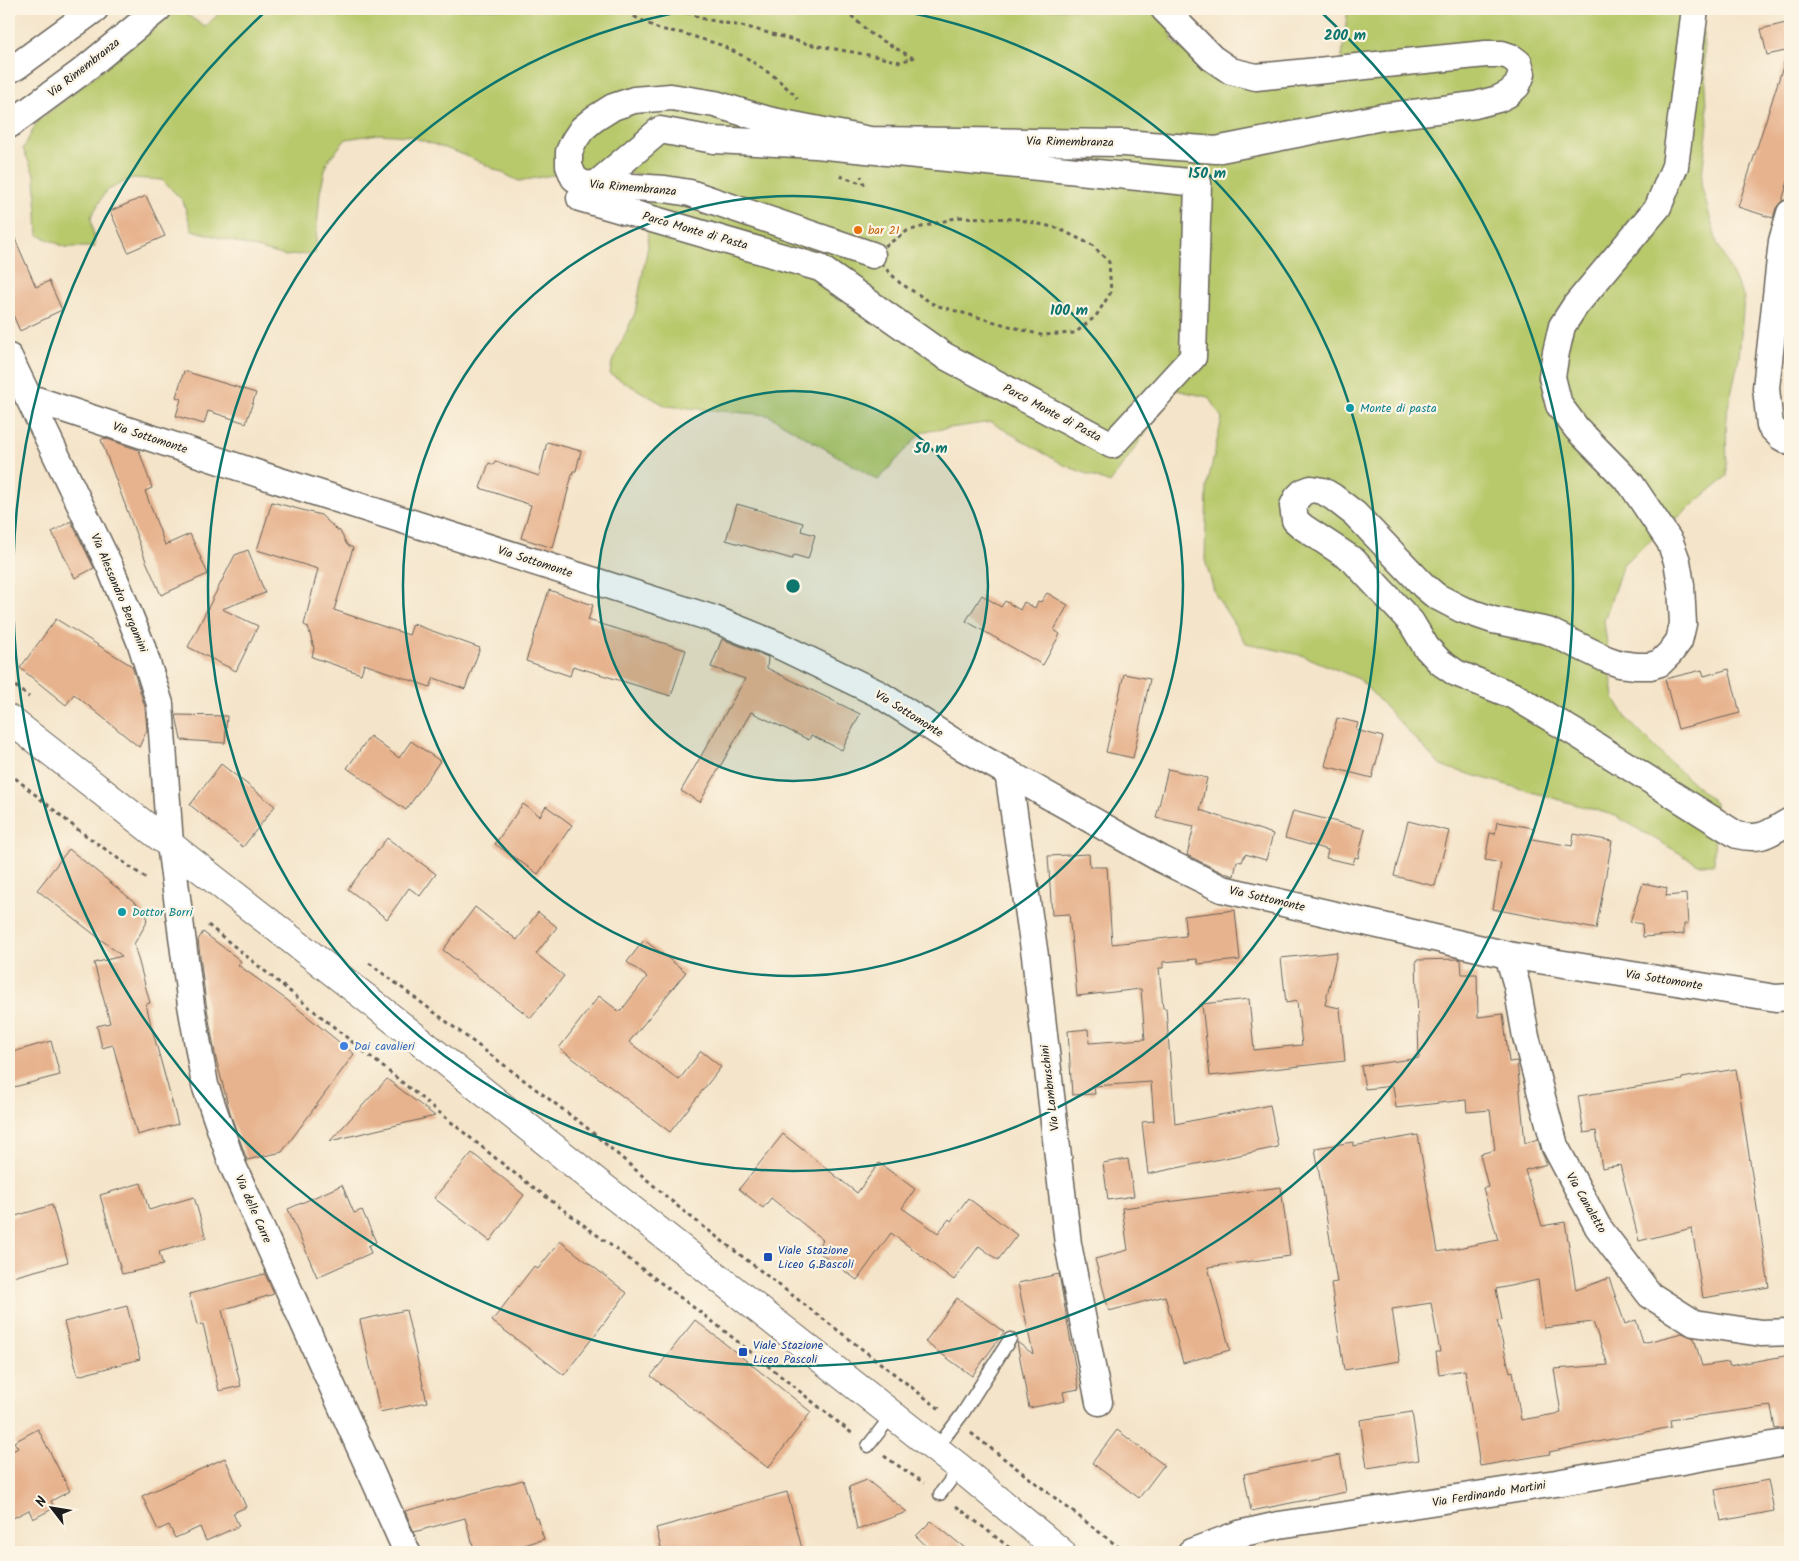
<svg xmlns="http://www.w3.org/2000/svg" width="1799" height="1561" font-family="Kalam,sans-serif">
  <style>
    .green { fill: #b8c96c; stroke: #6a7244 }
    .building { fill: #e7b38e; fill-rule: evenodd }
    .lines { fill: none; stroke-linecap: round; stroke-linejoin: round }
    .lane-casing { stroke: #686259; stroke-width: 15 }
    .street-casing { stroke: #686259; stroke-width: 29 }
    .secondary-casing { stroke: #686259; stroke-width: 30 }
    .path { stroke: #686259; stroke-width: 3; stroke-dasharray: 4 4; stroke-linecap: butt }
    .lane { stroke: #fff; stroke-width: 12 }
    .street { stroke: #fff; stroke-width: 26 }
    .secondary { stroke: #fff; stroke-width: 28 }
    .ring { fill: none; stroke: #0f766e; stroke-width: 2.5 }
    .food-dot { fill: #e8710a; stroke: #fcf5e5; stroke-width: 2 }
    .culture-dot { fill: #0f9aa8; stroke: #fcf5e5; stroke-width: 2 }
    .shop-dot { fill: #3f7fe0; stroke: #fcf5e5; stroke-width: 2 }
    .transit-dot { fill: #1a4fb4; stroke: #fcf5e5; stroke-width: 2 }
    .labels { text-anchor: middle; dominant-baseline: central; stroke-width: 4.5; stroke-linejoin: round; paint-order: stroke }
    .street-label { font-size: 12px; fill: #1c1c1c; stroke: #fcf5e5 }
    .food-label { font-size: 12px; fill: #c56008; stroke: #fcf5e5; text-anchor: start }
    .culture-label { font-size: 12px; fill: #0d838f; stroke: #fcf5e5; text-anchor: start }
    .shop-label { font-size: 12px; fill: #366cbe; stroke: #fcf5e5; text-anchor: start }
    .transit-label { font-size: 12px; fill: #164399; stroke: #fcf5e5; text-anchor: start }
    .centre { fill: #0f766e; stroke: #fcf5e5; stroke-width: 2.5 }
    .ring-label { font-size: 15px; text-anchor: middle; font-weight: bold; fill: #0f766e; stroke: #fcf5e5; stroke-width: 4.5; stroke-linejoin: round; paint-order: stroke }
  </style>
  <rect width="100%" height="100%" fill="#fcf5e5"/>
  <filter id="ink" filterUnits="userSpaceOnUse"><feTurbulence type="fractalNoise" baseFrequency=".02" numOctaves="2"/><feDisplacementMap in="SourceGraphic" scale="10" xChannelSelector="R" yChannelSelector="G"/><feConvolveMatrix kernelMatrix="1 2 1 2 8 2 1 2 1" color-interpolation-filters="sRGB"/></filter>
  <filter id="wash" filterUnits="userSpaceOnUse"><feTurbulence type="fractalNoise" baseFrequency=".0096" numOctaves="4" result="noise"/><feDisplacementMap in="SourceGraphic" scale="20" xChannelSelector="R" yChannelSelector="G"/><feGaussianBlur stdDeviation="1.12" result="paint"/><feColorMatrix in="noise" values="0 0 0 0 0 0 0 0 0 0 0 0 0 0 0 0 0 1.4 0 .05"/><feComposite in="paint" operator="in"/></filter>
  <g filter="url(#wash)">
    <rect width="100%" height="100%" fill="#f4e4c9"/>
    <path class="green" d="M179,9L205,27L224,9H1165L1173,42L1206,67L1340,72L1348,9H1686L1703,31L1708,124L1701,184L1717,243L1744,298L1739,358L1726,416L1727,476L1623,564L1604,621L1614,698L1627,719L1670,762L1715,803L1714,864H1698L1616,816L1441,766L1359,679L1304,656L1246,643L1215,594L1205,560L1207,487L1222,418L1208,397L1176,390L1110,483L1064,465L991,422L922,432L878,480L768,415L666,406L610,374L612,362L635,313L648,246L645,175L587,169L519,181L465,155L409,136L378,134L346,139L327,162L320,192L315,253L285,256L192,230L183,201L162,180L132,178L106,191L91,217L95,247H65L38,235L35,176L23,149L37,122Z"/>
    <g id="blocks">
      <g class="building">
        <path d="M1790,22V50L1767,55L1761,29Z"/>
        <path d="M1786,57L1790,58V175L1782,201L1776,208L1773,218L1738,207Z"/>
        <path d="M146,196L165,236L128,252L110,211Z"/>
        <path d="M9,225L36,287L49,281L62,310L49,316V317L20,331L9,306Z"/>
        <path d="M184,371L256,393L246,423L208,411L204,424L176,416L181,399L176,397Z"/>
        <path d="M104,438L139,450L152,488L145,491L165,545L190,534L208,574L161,595L146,561L101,440Z"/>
        <path d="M547,442L581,451L576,471H573L553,548L521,538L531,505L480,488L489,463L494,465L495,461L539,476Z"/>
        <path d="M272,502L321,515L337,530L340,531L347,545L353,548L334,610L409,635L413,624L480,648L465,689L434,678L430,687L364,664L361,674L312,657L314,648L308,627L304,625L318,569L257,550Z"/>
        <path d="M737,504L803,523L801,531L815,535L808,559L794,555L792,559L726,540Z"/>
        <path d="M71,521L94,568L75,578L52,532Z"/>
        <path d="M248,550L265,593L222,609L258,626L236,671L188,647L235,555Z"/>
        <path d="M549,590L593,605L588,620L686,650L671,696L573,666L570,676L526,661Z"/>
        <path d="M1047,593L1068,605L1054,630L1060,634L1043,665L966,621L982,595L1001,607L1005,601L1020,610L1024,602L1035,608L1038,601L1041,602Z"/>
        <path d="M56,619L132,666L145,707L147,730L139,747L74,694L66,705L20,668Z"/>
        <path d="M722,639L768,657L767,668L860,714L842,750L811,735L809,740L751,712L700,802L681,791L745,679L711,667Z"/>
        <path d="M1729,669L1740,713L1678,729L1665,679L1702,670L1704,676Z"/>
        <path d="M1124,674L1150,679L1133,758L1106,752Z"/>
        <path d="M176,715L227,716L225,743L181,740Z"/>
        <path d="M1337,718L1358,723L1356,730L1383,737L1372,778L1325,766Z"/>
        <path d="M370,736L399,758L411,741L440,761L406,810L347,768Z"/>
        <path d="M221,764L275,806L243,847L190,805Z"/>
        <path d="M1168,769L1207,778L1200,810L1273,834L1266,860L1245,854L1242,862L1237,861L1234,876L1221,872L1187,855L1194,826L1156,818Z"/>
        <path d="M523,804L540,816L546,806L572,825L538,874L495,844Z"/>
        <path d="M1293,811L1365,829L1358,858L1355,857L1353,864L1326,858L1328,850L1285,838Z"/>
        <path d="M1408,821L1449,831L1435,886L1394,876Z"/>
        <path d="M1497,822L1534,828L1532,839L1572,846L1574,834L1612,841L1596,929L1493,909L1501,863L1485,860L1490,833L1495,834Z"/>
        <path d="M387,838L436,874L420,896L409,888L387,919L348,889Z"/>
        <path d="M69,849L142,908L147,916L146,924L134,944L150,1003L146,1004L151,1025L178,1124L137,1135L113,1045L102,1048L97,1026L110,1023L94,963L122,956L37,890Z"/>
        <path d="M1089,854L1090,867H1107L1112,944L1186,936L1184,916L1235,910L1240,960L1198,964L1197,959L1163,962V968H1159L1163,1008H1166L1175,1124L1270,1105L1278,1147L1148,1174L1142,1122L1154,1121L1151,1082L1094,1086L1095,1094L1072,1095L1068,1031L1088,1029L1089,1043L1145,1039L1141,989L1077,996L1069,914L1052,915L1048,856Z"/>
        <path d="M1643,883L1667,888L1666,896L1686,894L1688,924H1684V934L1643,937L1642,924L1630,922Z"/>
        <path d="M475,907L517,940L538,912L557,927L536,954L564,976L531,1018L443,950Z"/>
        <path d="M203,932L241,961L238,965L287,1000L354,1054L282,1152L247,1160L231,1116L216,1059L206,1003L198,940Z"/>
        <path d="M644,940L686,972L629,1042L679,1080L701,1051L721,1067L670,1132L559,1048L599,996L620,1012L647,977L627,962Z"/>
        <path d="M1337,952L1325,1005L1340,1008L1345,1061L1210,1076L1202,1004L1249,999L1254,1050L1302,1045L1297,1001L1286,1003L1281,958Z"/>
        <path d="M1458,959L1461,960L1462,974H1477L1478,1017L1503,1014L1509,1062L1517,1061L1525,1143L1538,1139L1542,1153L1547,1164L1525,1170L1542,1226L1565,1222L1576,1290L1609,1278L1625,1324L1636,1320L1643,1343L1682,1333L1694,1338L1702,1366L1729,1362V1366L1790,1355V1427L1775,1429L1771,1406L1670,1420L1671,1427L1549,1452L1550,1454L1480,1466L1465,1370L1439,1374L1436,1352H1440L1431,1303L1392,1309L1400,1361L1344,1370L1331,1283L1337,1282L1315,1148L1353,1142V1146L1418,1135L1438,1252L1498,1240L1483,1188L1488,1187L1480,1154L1495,1150L1490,1110L1467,1112L1466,1100L1396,1108L1393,1086L1365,1089L1361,1066L1419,1058L1416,960ZM1538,1280L1544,1328L1593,1322L1608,1365L1554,1369L1561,1413L1521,1420L1513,1371L1510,1372L1497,1321L1502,1320L1496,1289Z"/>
        <path d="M51,1041L60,1075L14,1087L9,1067V1053Z"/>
        <path d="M1736,1069L1769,1287L1703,1298L1692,1228L1639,1241L1620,1165L1602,1168L1596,1131L1584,1133L1578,1096L1682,1080V1078Z"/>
        <path d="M387,1079L435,1116L330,1141Z"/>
        <path d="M783,1134L857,1193L879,1163L915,1189L902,1208L938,1233L949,1219L951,1221L968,1198L1017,1235L998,1260L979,1246L954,1280L891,1233L857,1280L816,1250L823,1240L771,1198L763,1208L739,1189Z"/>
        <path d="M472,1153L524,1195L490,1241L434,1198Z"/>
        <path d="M1128,1159L1134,1196L1108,1200L1103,1163Z"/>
        <path d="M141,1183L149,1210L194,1197L206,1238L159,1252L163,1265L122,1274L100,1195Z"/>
        <path d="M342,1185L354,1213L362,1210L376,1242L368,1246L371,1253L317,1277L288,1209Z"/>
        <path d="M1281,1187L1290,1256L1208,1267L1230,1350L1183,1363L1165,1296L1109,1311L1095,1259L1128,1250L1122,1208Z"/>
        <path d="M52,1205L68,1262L9,1278V1218Z"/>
        <path d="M560,1241L627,1293L564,1375L492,1321L534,1266L538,1269Z"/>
        <path d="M265,1274L274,1294L222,1310L241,1386L219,1391L203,1324L197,1325L189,1294Z"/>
        <path d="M1059,1274L1079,1389L1063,1392L1065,1401L1029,1408L1017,1342L1033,1354L1018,1283Z"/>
        <path d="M957,1298L1004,1332L972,1376L925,1342Z"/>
        <path d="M127,1306L140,1359L78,1376L64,1322Z"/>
        <path d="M406,1310L427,1402L380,1412L360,1320Z"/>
        <path d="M695,1320L811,1412L768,1468L651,1376Z"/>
        <path d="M1412,1412L1419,1460L1367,1468L1360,1420Z"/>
        <path d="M38,1429L70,1491L51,1501L54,1508L33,1519L29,1510L9,1520V1453L18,1448L14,1442Z"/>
        <path d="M1117,1430L1164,1465L1139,1498L1092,1463Z"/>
        <path d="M1340,1455L1346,1492L1251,1511L1244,1474Z"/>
        <path d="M225,1458L246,1507L233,1513L239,1526L206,1541L200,1527L175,1538L169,1525L158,1530L142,1496Z"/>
        <path d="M523,1480L535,1518H537L544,1539L502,1552H475L465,1518L414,1532L405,1511Z"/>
        <path d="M867,1480L907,1512L857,1530L849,1487Z"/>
        <path d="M1768,1480L1774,1511L1721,1521L1715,1490Z"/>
        <path d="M787,1492L803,1552H662L656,1528Z"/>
        <path d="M931,1521L970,1552H933L916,1536Z"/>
      </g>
    </g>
  </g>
  <g filter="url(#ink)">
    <use href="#blocks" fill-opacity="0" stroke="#686259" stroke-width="1"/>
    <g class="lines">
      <defs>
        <g id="lane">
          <path d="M868,1446L892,1415"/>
          <path d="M936,1449L963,1413L1010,1339"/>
          <path d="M940,1494L960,1468"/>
        </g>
        <g id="street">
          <path d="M1695,9L1675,166L1658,207L1575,306L1562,326L1556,352L1552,377L1559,405L1577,429L1631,484L1670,542L1677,561L1681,585L1683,624L1679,641L1670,653L1660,663L1650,666H1636L1620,664L1606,659L1548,631L1493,620L1461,609L1436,596L1424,586L1355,514L1333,497L1323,491L1311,489L1303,492L1297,498L1293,506L1295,520L1303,527L1353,560L1411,622L1426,647L1440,662L1456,673L1514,696L1577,734L1737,835C1762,841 1769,833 1790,821"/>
          <path d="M9,70L17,66L95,9"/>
          <path d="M9,125L80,73L158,9"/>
          <path d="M660,130L714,140L816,145L1198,183L1193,357L1112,445L943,355L820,268L580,198Z"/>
          <path d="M1790,213L1782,241L1766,388L1770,426L1781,437L1790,442"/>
          <path d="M872,255L690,193L665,189L583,184L574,178L569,166V152L574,141L582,129L594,119L613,107L634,100L671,97L715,104L768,120L870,140L1124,143L1216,150L1382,117L1475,105L1498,99L1508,94L1517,86L1522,74L1519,63L1511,57L1502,54H1486L1256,77L1231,71L1212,58L1164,9"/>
          <path d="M9,357L110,567L141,644L160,704L170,844L191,1005L205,1085L233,1166L407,1552"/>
          <path d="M28,397L277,480L714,619L780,646L879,694L962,747L1161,859L1222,889L1508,955L1776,998L1790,997"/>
          <path d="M1008,772L1035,956L1068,1244L1099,1402"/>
          <path d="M1508,955L1517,986L1526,1037L1555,1146L1598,1227L1650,1295L1694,1323L1761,1333L1790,1332"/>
          <path d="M1191,1552L1239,1534L1279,1525L1556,1483L1790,1442"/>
        </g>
        <path id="secondary" d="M9,719L379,1008L599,1184L960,1468L1061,1552"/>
      </defs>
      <use href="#lane" class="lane-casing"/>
      <use href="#street" class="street-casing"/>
      <use href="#secondary" class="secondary-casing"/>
      <g class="path">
        <path d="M639,9L635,17L659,29L682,33L721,45L747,58L775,77L796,96L797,99"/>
        <path d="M655,9L688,13L704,19L747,27L808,44L874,56L900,62L913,58L871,34L844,9"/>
        <path d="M840,176L864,184L861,176"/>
        <path d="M959,217L1017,219L1057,228L1092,245L1109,262L1111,292L1096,316L1075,333L1041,335L935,305L900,283L872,255L907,231Z"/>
        <path d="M9,681L29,697"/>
        <path d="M9,773L77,829L147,879"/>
        <path d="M208,925L509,1169L717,1325L854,1435"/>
        <path d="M369,963L586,1127L682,1210L941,1410"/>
        <path d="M971,1433L1125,1552"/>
        <path d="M884,1456L924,1483"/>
        <path d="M956,1506L1015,1552"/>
      </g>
      <use href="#lane" class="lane"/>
      <use href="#street" class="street"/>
      <use href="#secondary" class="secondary"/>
    </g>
  </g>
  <circle cx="793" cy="586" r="195" fill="#0f766e" fill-opacity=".12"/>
  <g class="ring">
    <circle cx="793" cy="586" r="195"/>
    <circle cx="793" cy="586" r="390"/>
    <path d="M890 9A585 585 0 1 1 696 9"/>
    <path d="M1320 11A780 780 0 1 1 266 11"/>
  </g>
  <circle class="food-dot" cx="858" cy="230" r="5"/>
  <g class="culture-dot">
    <circle cx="1350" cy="408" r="5"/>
    <circle cx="122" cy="912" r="5"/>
  </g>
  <circle class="shop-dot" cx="344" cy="1046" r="5"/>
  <g class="transit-dot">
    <rect x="763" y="1252" width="10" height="10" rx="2.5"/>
    <rect x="738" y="1347" width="10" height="10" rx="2.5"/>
  </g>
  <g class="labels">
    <g class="street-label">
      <text transform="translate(84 68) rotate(-38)">Via Rimembranza</text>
      <text transform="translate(1070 142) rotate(1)">Via Rimembranza</text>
      <text transform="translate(633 188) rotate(5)">Via Rimembranza</text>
      <text transform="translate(695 231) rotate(16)">Parco Monte di Pasta</text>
      <text transform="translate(1052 413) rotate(28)">Parco Monte di Pasta</text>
      <text transform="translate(150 438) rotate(18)">Via Sottomonte</text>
      <text transform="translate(535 562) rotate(18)">Via Sottomonte</text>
      <text transform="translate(119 593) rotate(67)">Via Alessandro Bergamini</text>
      <text transform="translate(909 714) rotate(32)">Via Sottomonte</text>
      <text transform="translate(1267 899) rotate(13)">Via Sottomonte</text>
      <text transform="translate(1664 980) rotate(9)">Via Sottomonte</text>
      <text transform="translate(1050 1088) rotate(-97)">Via Lambruschini</text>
      <text transform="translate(1586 1203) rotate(60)">Via Canaletto</text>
      <text transform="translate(253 1209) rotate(66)">Via delle Carre</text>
      <text transform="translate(1489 1494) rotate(-9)">Via Ferdinando Martini</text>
    </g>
    <g class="food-label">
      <text x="868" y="230">bar 21</text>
    </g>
    <g class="culture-label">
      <text x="1360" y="408">Monte di pasta</text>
      <text x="132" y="912">Dottor Borri</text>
    </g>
    <g class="shop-label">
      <text x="354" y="1046">Dai cavalieri</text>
    </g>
    <g class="transit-label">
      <text x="778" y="1250">Viale Stazione<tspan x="778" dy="14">Liceo G.Bascoli</tspan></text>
      <text x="753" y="1345">Viale Stazione<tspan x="753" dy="14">Liceo Pascoli</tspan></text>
    </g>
  </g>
  <circle cx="793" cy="586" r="8" class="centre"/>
  <g class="ring-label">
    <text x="1345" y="40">200 m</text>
    <text x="1207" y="178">150 m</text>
    <text x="1069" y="315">100 m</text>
    <text x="931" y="453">50 m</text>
  </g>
  <rect width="1799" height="1561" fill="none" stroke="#fcf5e5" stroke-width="30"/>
  <g transform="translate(52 1508) rotate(301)" stroke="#fcf5e5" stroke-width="4" paint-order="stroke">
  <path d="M0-4L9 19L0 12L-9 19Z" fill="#1c1c1c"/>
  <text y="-8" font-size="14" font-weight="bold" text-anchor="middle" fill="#1c1c1c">N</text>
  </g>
</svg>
